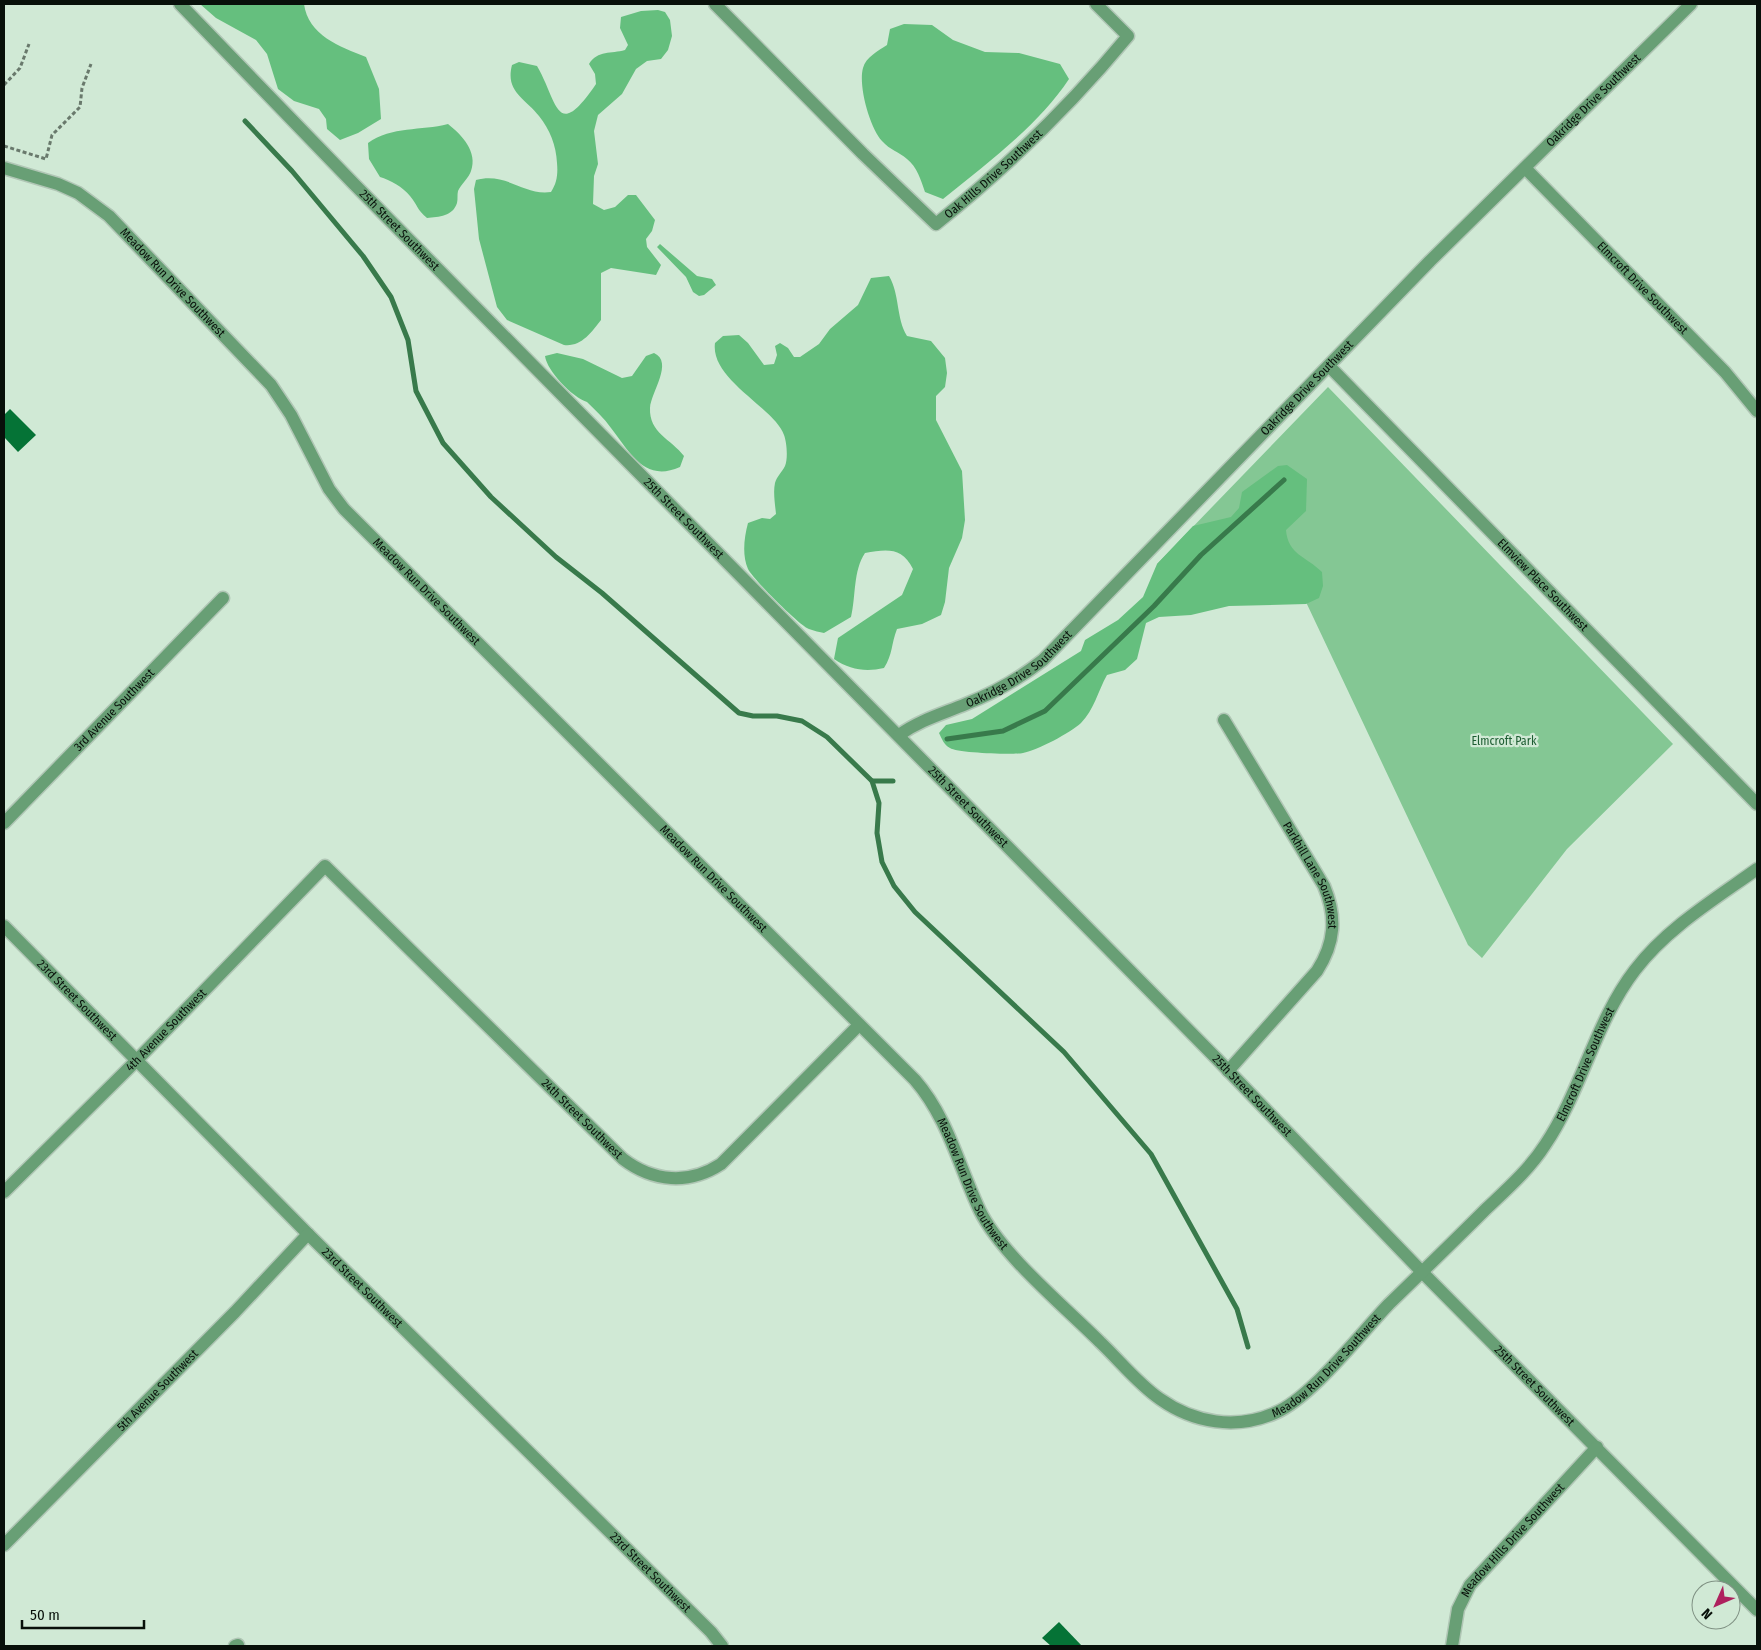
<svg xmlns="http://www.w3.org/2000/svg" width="1761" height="1650" font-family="'Fira Sans Condensed',sans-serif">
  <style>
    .green { fill: #84c794 }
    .forest { fill: #65bf7e }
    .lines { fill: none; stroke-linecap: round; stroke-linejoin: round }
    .stream { stroke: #387a4b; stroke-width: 5 }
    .building { fill: #057336 }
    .street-casing { stroke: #b0c6b5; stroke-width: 15 }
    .path { stroke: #69796c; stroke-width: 3; stroke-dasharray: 4 2.5; stroke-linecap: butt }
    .street { stroke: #689f75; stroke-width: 12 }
    .labels { text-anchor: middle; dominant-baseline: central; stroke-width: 4.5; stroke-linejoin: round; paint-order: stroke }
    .street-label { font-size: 12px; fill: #08100a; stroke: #d0e9d5 }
    .park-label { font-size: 12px; fill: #1d5d32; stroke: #d0e9d5 }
  </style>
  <rect width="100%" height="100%" fill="#d0e9d5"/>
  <path class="green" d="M1328,387L1673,744L1567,849L1482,958L1468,945L1297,583L1157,564Z"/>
  <g class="forest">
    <path d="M200,4H304C308,35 340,47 366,57L379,89L381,119L358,133L340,140L327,129L326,119L319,109L294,101L278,89L267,54L256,40L216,18Z"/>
    <path d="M658,10L665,12L670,20L672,36L668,50L661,59L647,61L636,69L622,94L598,115L594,131L598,164L594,176L593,204L604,210L615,207L628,195H636L655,220L652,231L646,239L647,247L661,265L656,275L611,268L601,273V320C591,333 581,347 564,345L507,320L497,307L479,239L474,189L476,180C507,172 524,196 551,192C557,183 558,174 557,163C556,145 550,130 539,116C525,98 505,92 512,65L519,62L537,66C558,102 556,143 596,84L595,74L589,64C598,50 611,54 625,50L628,45L620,28L621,17L641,11Z"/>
    <path d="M904,24L932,25L953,40L985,52L1019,53L1060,64L1069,79C1037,127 987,163 943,199L925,192C921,180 917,167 907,159C899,152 890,150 882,141C870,128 858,86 863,68C866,57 878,51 887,45L890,29Z"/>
    <path d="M448,124C462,135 478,152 471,171C469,178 461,184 458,191C457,195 458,199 457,203C453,216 439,217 427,218C417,210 417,204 410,196C403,187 390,180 380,177L369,159L368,143C392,126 421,131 448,124Z"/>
    <path d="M660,244L697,276L712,279L716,285L704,295L699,296L693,292L686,277L657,247Z"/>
    <path d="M889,276C900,295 896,318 907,336L931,341L945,358L947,373L945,387L936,396V420L962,471L965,520L962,538L949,568L945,602L941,615L922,624L897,629C891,644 893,654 884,668C866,672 850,670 834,659L838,638L902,595L913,569C902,547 887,549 865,553C853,571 856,596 851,617L824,633C820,632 814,631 809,629C799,625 753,579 748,569C742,555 744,538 748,523L762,518L770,519L776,514C775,504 773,492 775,483C777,476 782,472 785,466C788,459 787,443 784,435C775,408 710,380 715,343L723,336L739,335L748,343L764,365L774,364L777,355L775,346L780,343L788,348L794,357H800L819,344L830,329L858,305L871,278Z"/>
    <path d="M557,353L583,359L622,378L632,376L646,356L654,353C674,362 651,392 650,408C649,433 671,439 684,456L680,467C644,483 630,452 611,428C604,418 595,410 587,402C572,397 547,371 545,356Z"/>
    <path d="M1287,465L1307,479L1306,511L1286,530C1288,555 1306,556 1322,572L1323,586L1319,598L1306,604L1229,606L1191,615L1159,617L1146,623L1137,659L1125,670L1107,675C1098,691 1094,710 1081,723C1070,733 1038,750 1023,753C1014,755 957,753 950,748C944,745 942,739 939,733L946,725L972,719L1081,651L1085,640L1118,620L1143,597L1157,564L1193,526L1231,517L1239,508L1242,492L1278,466Z"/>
  </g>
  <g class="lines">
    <g class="stream">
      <path d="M245,121L292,171L363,256L391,297L408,340L416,391L443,443L491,497L556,557L602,593L739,713L753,716H777L802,721L827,737L872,781L879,803L877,833L882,862L894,886L915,912L1064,1052L1151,1154L1237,1309L1248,1347"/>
      <path d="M947,739L1003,731L1045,711L1154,606L1201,555L1284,480"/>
      <path d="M872,781H893"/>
    </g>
  </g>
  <g class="building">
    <path d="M10,409L36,435L18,452L4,437V415Z"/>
    <path d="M1059,1622L1082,1646H1051L1042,1638Z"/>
  </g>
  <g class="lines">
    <defs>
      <g id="street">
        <path id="s1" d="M180,4L354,184L1217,1059L1422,1272L1757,1610"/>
        <path id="s2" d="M715,4L863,154L936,224C1006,168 1071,105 1128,36L1096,4"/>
        <path id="s3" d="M4,168L58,184L78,193L109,216L271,385L291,415L329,489L344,509L915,1080C948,1118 959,1167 980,1211C1002,1255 1064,1306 1100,1342C1120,1361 1138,1384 1160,1399C1194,1423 1236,1430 1275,1413C1311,1398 1360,1334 1389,1304C1421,1273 1453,1242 1485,1210C1506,1190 1529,1170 1545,1145C1582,1090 1595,1022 1635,970C1667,928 1715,899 1757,869"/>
        <path id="s4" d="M1525,168L1725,372L1757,411"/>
        <path id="s5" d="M1329,366L1757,804"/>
        <path id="s6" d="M1224,720L1324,886C1337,917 1335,943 1317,971L1228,1071"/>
        <path id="s7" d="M899,735C920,720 942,714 966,704C994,693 1019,679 1043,660L1430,261L1691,4"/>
        <path id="s8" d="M4,823L223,598"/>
        <path id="s9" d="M4,926L308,1234L711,1632L722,1646"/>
        <path id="s10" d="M4,1192L135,1062L325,866L623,1159C653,1182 689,1185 721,1164L859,1025"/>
        <path id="s11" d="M4,1545L235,1312L308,1234"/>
        <path d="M235,1646L238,1645"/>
        <path id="s12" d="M1452,1646L1458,1609L1470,1585L1597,1447"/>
      </g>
    </defs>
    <use href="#street" class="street-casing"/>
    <g class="path">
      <path d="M4,85L20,68L29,44"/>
      <path d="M4,146L46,159L52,135L80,107L82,88L91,64"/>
    </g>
    <use href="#street" class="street"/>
  </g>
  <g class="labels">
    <g class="street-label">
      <text stroke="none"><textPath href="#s7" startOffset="948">Oakridge Drive Southwest</textPath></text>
      <text stroke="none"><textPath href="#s2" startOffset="388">Oak Hills Drive Southwest</textPath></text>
      <text stroke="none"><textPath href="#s1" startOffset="315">25th Street Southwest</textPath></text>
      <text stroke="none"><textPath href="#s3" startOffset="209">Meadow Run Drive Southwest</textPath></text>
      <text stroke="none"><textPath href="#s4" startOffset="168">Elmcroft Drive Southwest</textPath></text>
      <text stroke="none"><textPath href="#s7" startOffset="542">Oakridge Drive Southwest</textPath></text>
      <text stroke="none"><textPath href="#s1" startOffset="720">25th Street Southwest</textPath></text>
      <text stroke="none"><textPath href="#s5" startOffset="306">Elmview Place Southwest</textPath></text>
      <text stroke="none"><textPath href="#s3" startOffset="612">Meadow Run Drive Southwest</textPath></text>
      <text stroke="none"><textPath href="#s7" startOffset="138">Oakridge Drive Southwest</textPath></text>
      <text stroke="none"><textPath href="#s8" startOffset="158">3rd Avenue Southwest</textPath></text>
      <text stroke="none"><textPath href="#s1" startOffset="1125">25th Street Southwest</textPath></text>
      <text stroke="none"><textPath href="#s6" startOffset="179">Parkhill Lane Southwest</textPath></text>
      <text stroke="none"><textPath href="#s3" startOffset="1018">Meadow Run Drive Southwest</textPath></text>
      <text stroke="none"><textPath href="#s9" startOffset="104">23rd Street Southwest</textPath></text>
      <text stroke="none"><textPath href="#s10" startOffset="229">4th Avenue Southwest</textPath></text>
      <text stroke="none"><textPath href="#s3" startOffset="2304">Elmcroft Drive Southwest</textPath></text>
      <text stroke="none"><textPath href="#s1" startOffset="1530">25th Street Southwest</textPath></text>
      <text stroke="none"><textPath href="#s10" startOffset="818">24th Street Southwest</textPath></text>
      <text stroke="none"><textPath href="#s3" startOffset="1422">Meadow Run Drive Southwest</textPath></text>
      <text stroke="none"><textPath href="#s9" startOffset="509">23rd Street Southwest</textPath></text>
      <text stroke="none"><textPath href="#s3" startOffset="1902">Meadow Run Drive Southwest</textPath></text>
      <text stroke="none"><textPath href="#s1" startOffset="1935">25th Street Southwest</textPath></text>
      <text stroke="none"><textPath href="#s11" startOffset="218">5th Avenue Southwest</textPath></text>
      <text stroke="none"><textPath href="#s12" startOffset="126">Meadow Hills Drive Southwest</textPath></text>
      <text stroke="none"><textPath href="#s9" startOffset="914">23rd Street Southwest</textPath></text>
    </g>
    <g class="park-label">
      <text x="1504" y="741">Elmcroft Park</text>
    </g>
  </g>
  <rect width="1761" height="1650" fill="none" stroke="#08100a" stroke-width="10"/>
  <g transform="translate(1716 1605) rotate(225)"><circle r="24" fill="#d0e9d5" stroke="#809284"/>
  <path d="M0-4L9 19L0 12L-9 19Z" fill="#ae215e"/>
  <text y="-8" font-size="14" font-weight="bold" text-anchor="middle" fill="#08100a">N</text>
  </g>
  <path d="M22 1620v8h122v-8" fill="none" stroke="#08100a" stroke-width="2.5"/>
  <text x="30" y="1620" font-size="15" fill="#08100a" stroke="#d0e9d5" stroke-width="4" paint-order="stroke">50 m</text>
</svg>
